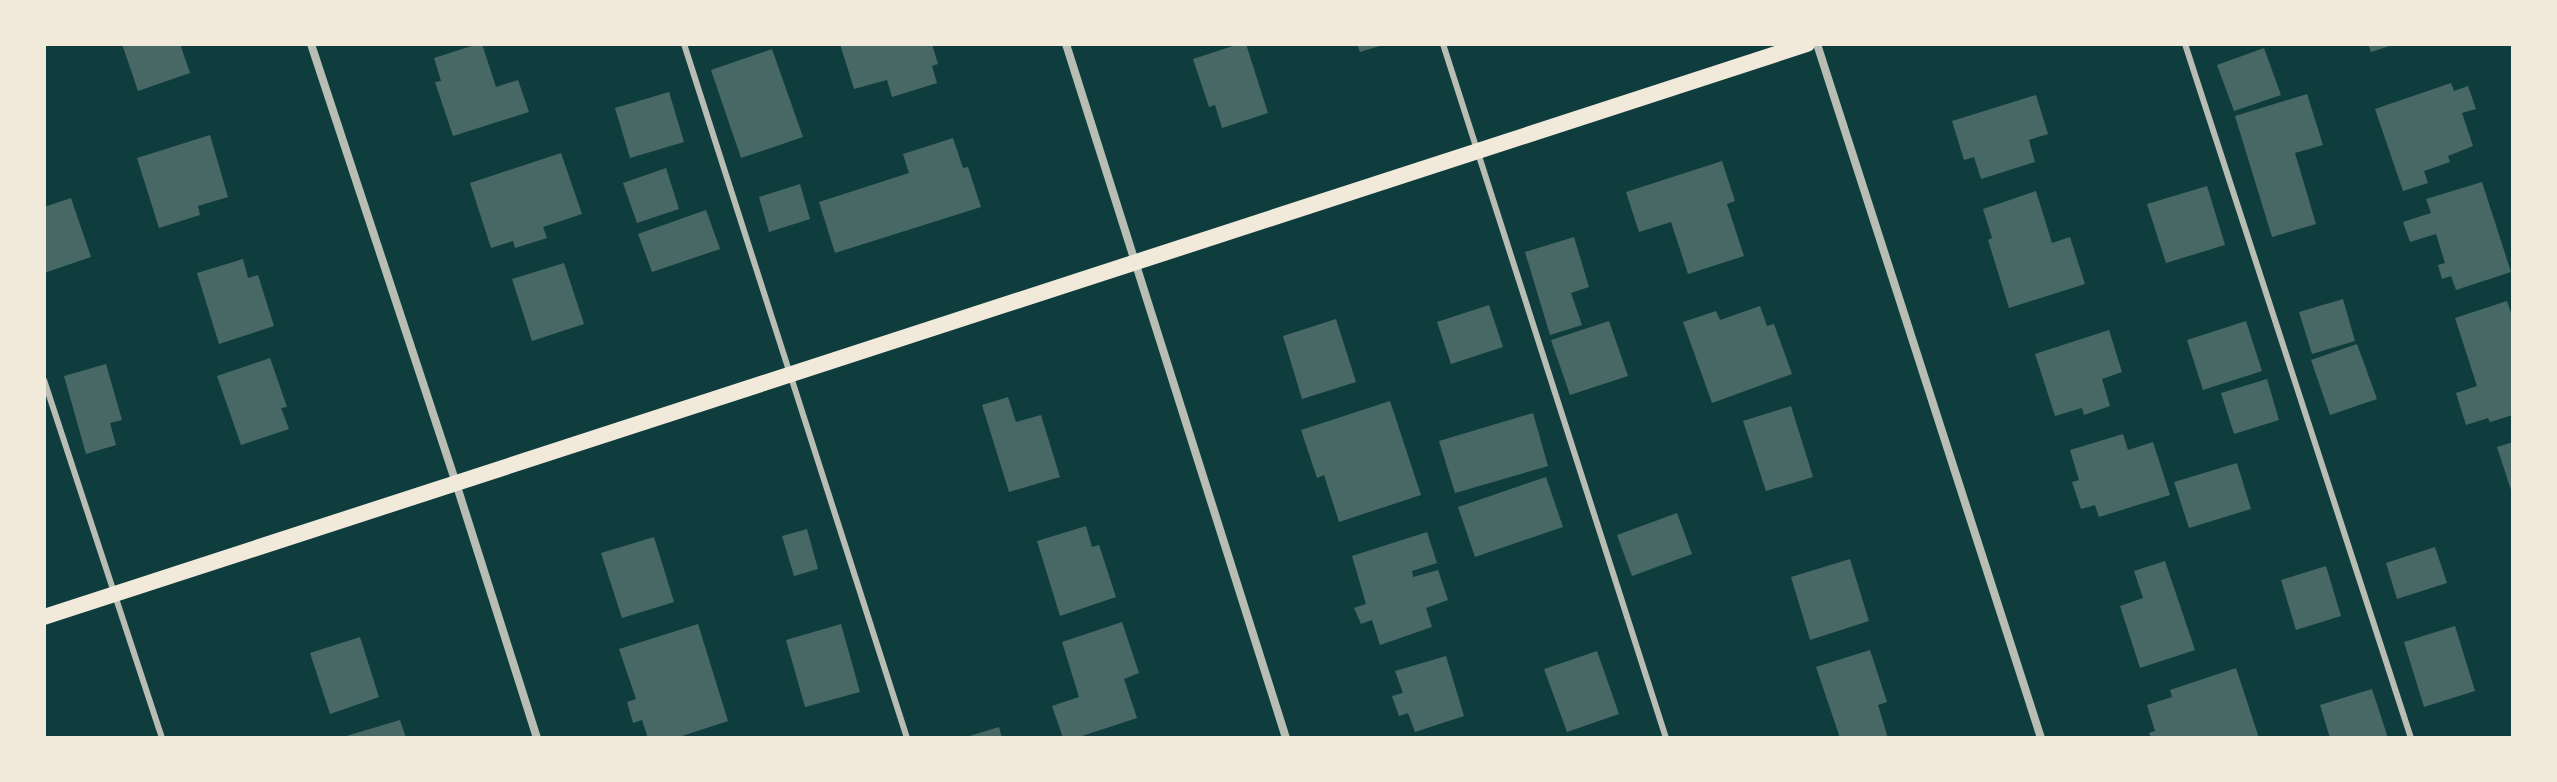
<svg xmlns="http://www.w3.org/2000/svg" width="2557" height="782" font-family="Helvetica,sans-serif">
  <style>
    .building { fill: #486865 }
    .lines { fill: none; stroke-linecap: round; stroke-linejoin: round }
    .service { stroke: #b8beb3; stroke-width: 6 }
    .minor { stroke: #b8beb3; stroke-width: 8 }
    .secondary { stroke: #f1e9da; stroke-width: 16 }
  </style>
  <rect width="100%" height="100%" fill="#0f3d3e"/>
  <g class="building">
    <path d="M122,44H180L190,73L138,91Z"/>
    <path d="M478,44H482L496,87L518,80L529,112L453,136L435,82L441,81L434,58Z"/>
    <path d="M840,44H932L938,64L932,66L937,83L892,97L887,80L854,89Z"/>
    <path d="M1239,44H1246L1268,113L1222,128L1215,105L1209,107L1193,59Z"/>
    <path d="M1357,44H1383V45L1360,52Z"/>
    <path d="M2368,44H2393V45L2371,52Z"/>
    <path d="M2264,48L2281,95L2234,111L2217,65Z"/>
    <path d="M772,49L803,137L741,158L711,70Z"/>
    <path d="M2451,83L2454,91L2468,86L2476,109L2462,113L2473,146L2448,156L2450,162L2424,171L2428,183L2403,191L2375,109Z"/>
    <path d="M669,92L684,142L630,158L615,108Z"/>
    <path d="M2307,94L2323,145L2295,153L2316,224L2272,237L2235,116Z"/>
    <path d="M2036,95L2048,134L2029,140L2035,162L1981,179L1974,157L1964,160L1952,121Z"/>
    <path d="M210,135L228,197L198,206L200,215L159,228L137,158Z"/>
    <path d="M953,138L963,168L968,167L981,207L835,253L819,202L909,173L903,154Z"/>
    <path d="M561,153L582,214L543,227L547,238L515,248L513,241L491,248L470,183Z"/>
    <path d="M1722,161L1735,201L1727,204L1744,256L1688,274L1671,222L1639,232L1626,192Z"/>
    <path d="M666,168L679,209L637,223L623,183Z"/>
    <path d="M2482,182L2511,272L2456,290L2451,276L2442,279L2438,265L2445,263L2436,234L2410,242L2403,222L2431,213L2426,199Z"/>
    <path d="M800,184L810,219L769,232L759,197Z"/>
    <path d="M2207,186L2225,245L2166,263L2147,204Z"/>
    <path d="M2036,191L2052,243L2070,237L2085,284L2009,308L1988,240L1992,238L1983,209Z"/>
    <path d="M71,198L91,257L44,273V207Z"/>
    <path d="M706,210L720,249L652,272L638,234Z"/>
    <path d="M1574,237L1589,287L1571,293L1582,325L1550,335L1525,252Z"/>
    <path d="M243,259L248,278L258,275L274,326L219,344L197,273Z"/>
    <path d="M564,263L584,324L532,341L512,279Z"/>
    <path d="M2343,299L2355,341L2312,354L2299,312Z"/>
    <path d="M2507,301L2513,319V415L2490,422L2488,418L2466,425L2456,393L2477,386L2455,318Z"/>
    <path d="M1489,305L1503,347L1451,364L1437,322Z"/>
    <path d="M1760,306L1767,326L1774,324L1792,374L1712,403L1683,322L1716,311L1720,320Z"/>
    <path d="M1336,319L1356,382L1302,399L1283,336Z"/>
    <path d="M1609,321L1628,376L1570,395L1551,340Z"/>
    <path d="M2246,321L2262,371L2203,390L2187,340Z"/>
    <path d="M2109,330L2122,372L2102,379L2110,406L2084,415L2082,408L2055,416L2035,354Z"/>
    <path d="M2357,344L2377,399L2330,415L2311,360Z"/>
    <path d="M270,358L287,407L281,408L289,429L241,445L217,376Z"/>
    <path d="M106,364L122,420L110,423L116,445L86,454L64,376Z"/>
    <path d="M2267,379L2279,420L2234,434L2221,393Z"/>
    <path d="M1008,397L1016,422L1041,415L1060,477L1009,492L982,405Z"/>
    <path d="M1390,401L1421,495L1339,522L1324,475L1317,478L1301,430Z"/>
    <path d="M1791,406L1813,477L1766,491L1743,421Z"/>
    <path d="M1533,413L1548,466L1455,493L1439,441Z"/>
    <path d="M2123,434L2128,450L2153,442L2170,495L2099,517L2095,505L2081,509L2072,482L2079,480L2070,450Z"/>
    <path d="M2513,442V493H2512L2497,447Z"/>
    <path d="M2237,463L2251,509L2189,528L2174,482Z"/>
    <path d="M1546,477L1563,527L1475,557L1458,507Z"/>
    <path d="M1677,513L1692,554L1632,576L1617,535Z"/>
    <path d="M1086,526L1092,547L1099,545L1116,597L1060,616L1037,541Z"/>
    <path d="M807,529L818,569L794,576L782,536Z"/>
    <path d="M1427,532L1437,563L1412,571L1413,577L1438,570L1448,600L1426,608L1432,627L1380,645L1372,620L1361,624L1354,608L1366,604L1352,556Z"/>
    <path d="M654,537L674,602L622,618L601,553Z"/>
    <path d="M2435,547L2447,583L2397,599L2386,563Z"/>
    <path d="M1850,559L1869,621L1810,640L1791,577Z"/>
    <path d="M2165,561L2195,650L2140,668L2120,606L2143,598L2134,571Z"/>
    <path d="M2326,566L2341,616L2296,630L2281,580Z"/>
    <path d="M1122,622L1139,673L1124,679L1137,718L1076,738H1063L1052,706L1079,697L1062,642Z"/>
    <path d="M698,624L728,721L676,738H648L642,720L633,723L627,702L636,699L619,649Z"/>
    <path d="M841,624L860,692L805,707L786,640Z"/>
    <path d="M2455,626L2475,691L2424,707L2404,642Z"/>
    <path d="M360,637L379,697L330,714L310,653Z"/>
    <path d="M1870,650L1887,702L1878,705L1888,738H1840L1816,667Z"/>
    <path d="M1597,651L1619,714L1567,732L1544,669Z"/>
    <path d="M1446,656L1464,716L1415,732L1408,713L1399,716L1392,696L1403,693L1395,671Z"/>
    <path d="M2236,668L2259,738H2151L2149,733L2155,731L2147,705L2172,697L2170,690Z"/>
    <path d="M2372,689L2388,738H2330L2320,705Z"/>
    <path d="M400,720L406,738H343V737Z"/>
    <path d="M999,727L1002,738H966V737Z"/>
  </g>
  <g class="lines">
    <g class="service">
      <path d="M684,44L907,738"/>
      <path d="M1443,44L1666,738"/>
      <path d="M2185,44L2411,738"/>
      <path d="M44,380L162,738"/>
    </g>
    <g class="minor">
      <path d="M311,44L455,480L537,738"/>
      <path d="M1066,44L1286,738"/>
      <path d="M1817,44L2041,738"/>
    </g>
    <path class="secondary" d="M44,617C631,423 1219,233 1807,44"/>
  </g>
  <rect width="2557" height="782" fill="none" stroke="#f1e9da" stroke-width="92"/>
</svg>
